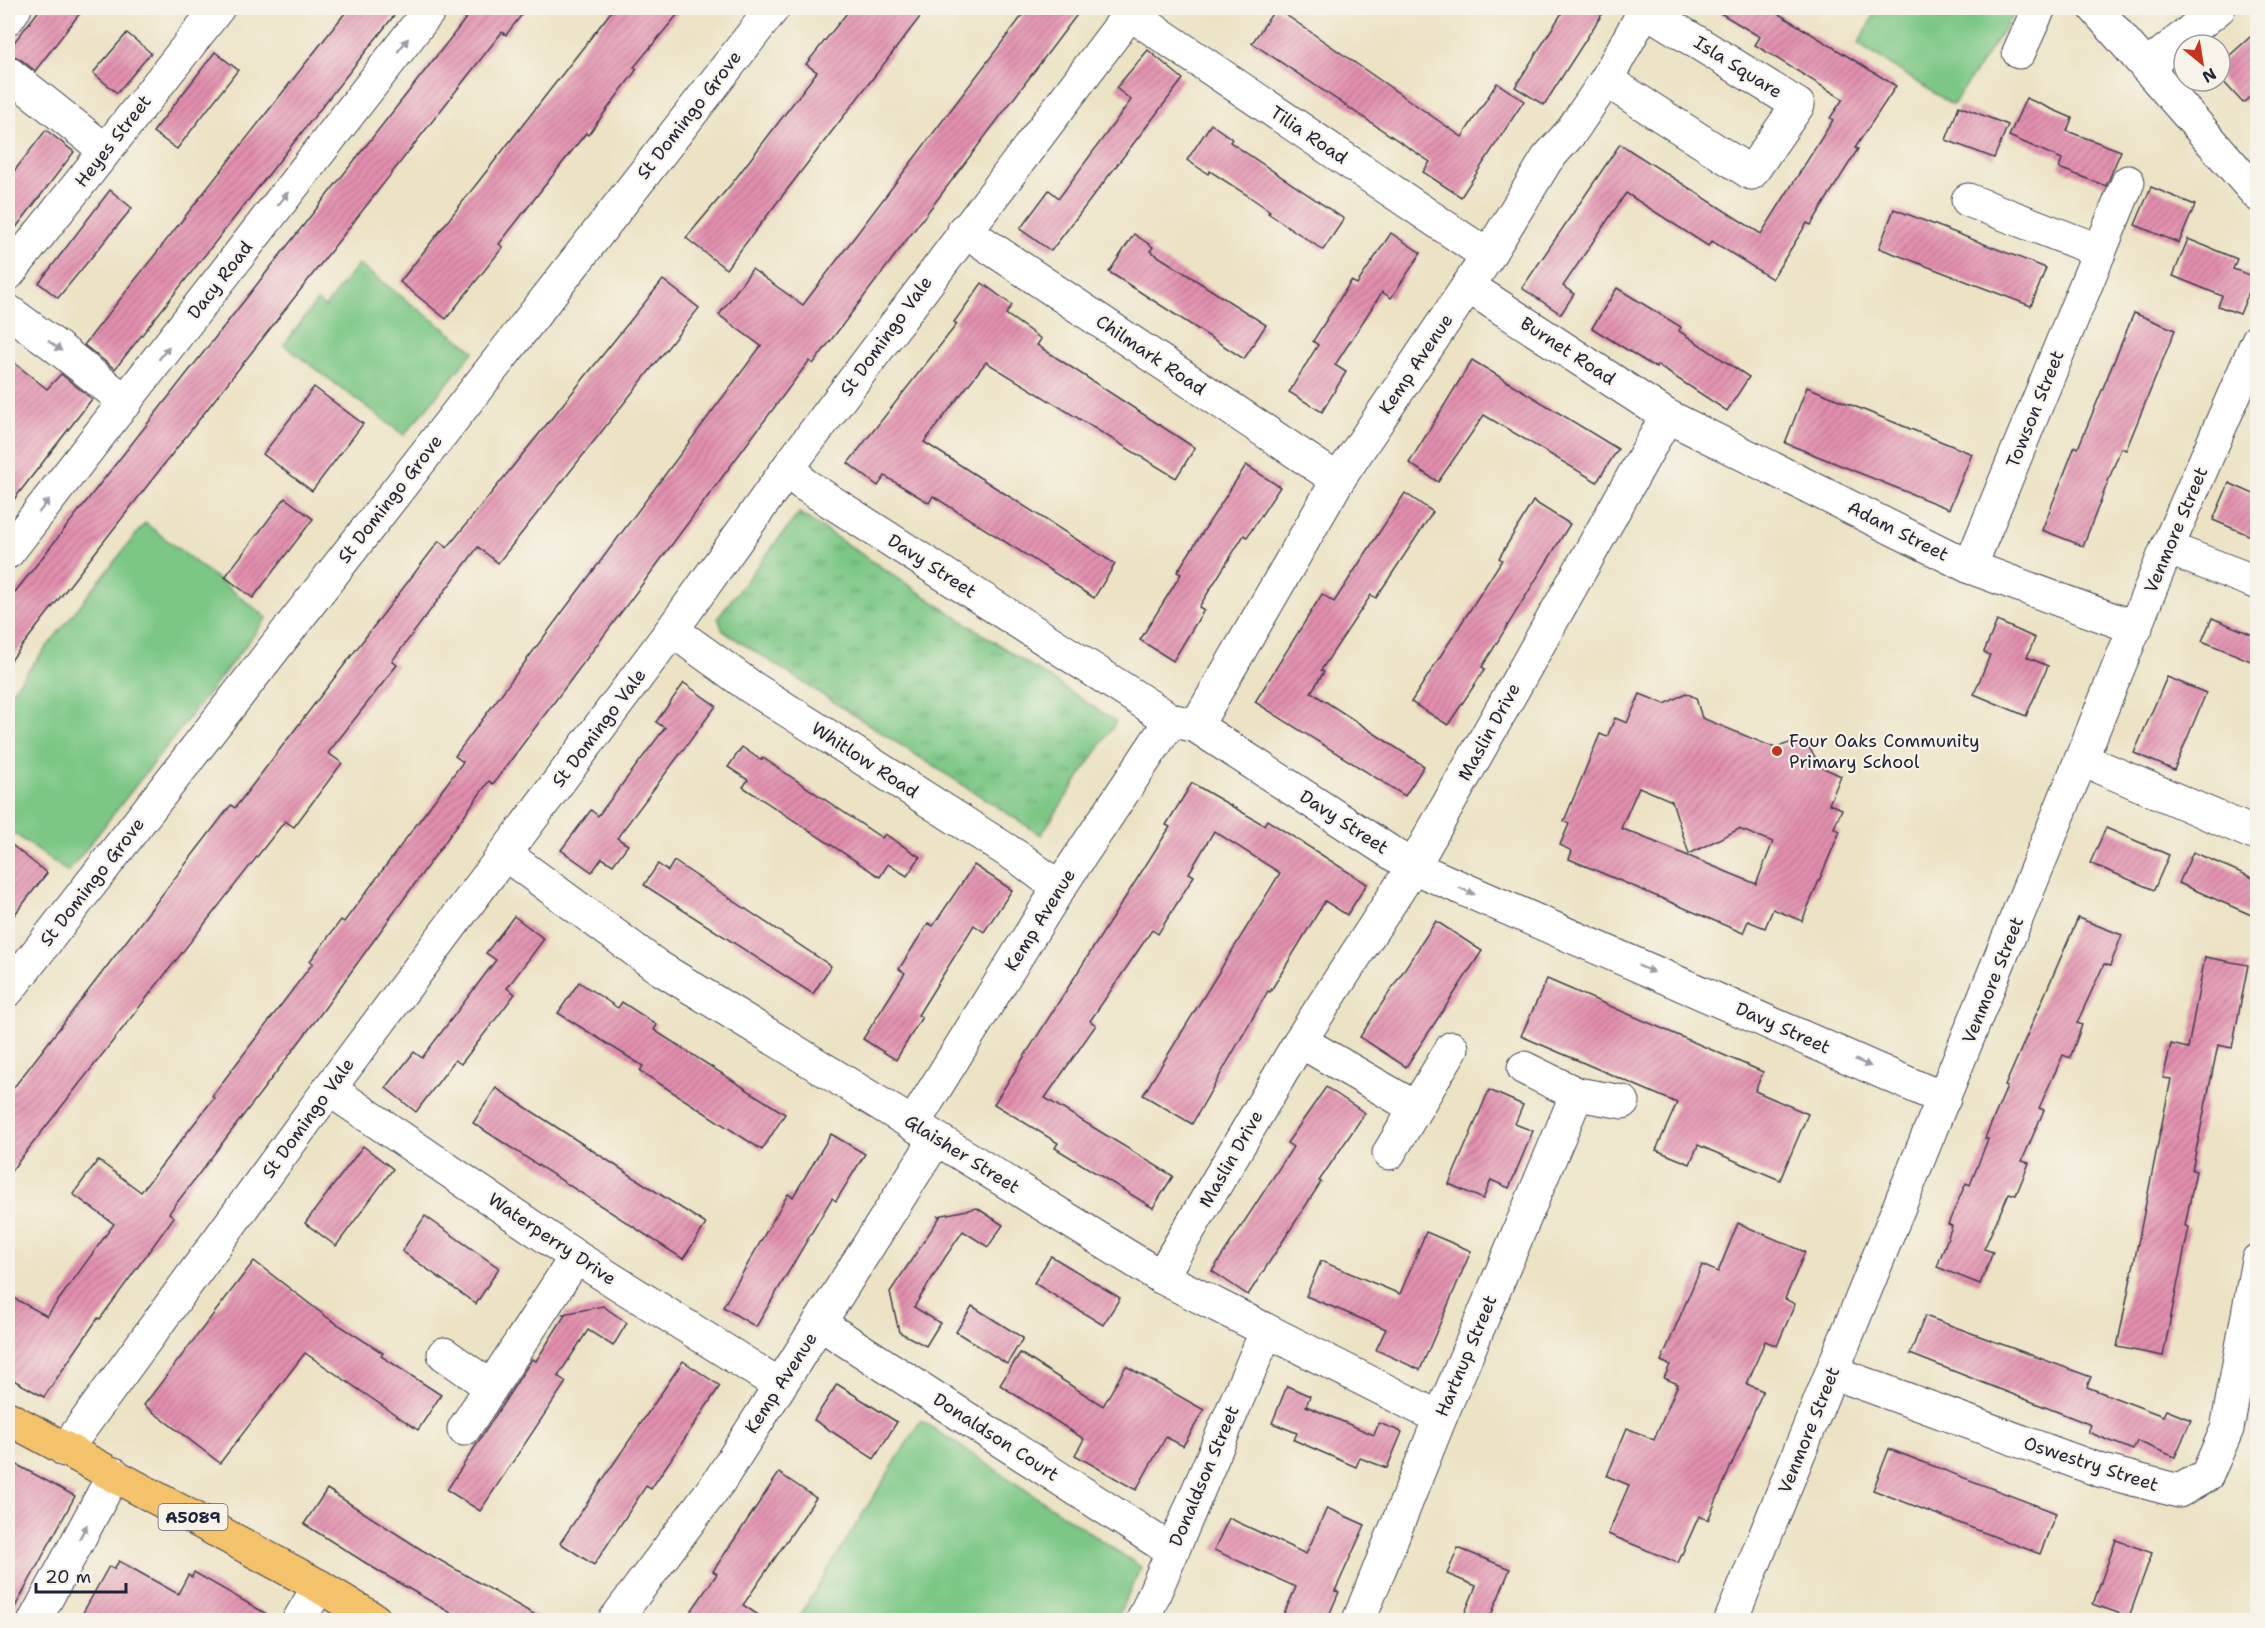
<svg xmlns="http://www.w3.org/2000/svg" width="2265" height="1628" font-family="'Shantell Sans',sans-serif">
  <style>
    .grass { fill: #7bc785; stroke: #4e7460; stroke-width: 1.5 }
    .park { fill: url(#park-tufts); stroke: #4e7460; stroke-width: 1.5 }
    .building { fill: url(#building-hatch); fill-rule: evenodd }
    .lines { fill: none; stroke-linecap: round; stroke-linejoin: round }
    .minor-casing { stroke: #403f50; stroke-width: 35 }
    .highway-casing { stroke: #403f50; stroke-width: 35 }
    .minor { stroke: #fff; stroke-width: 33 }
    .highway { stroke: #f4c26a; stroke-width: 33 }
    .oneway { fill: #9c9ca7 }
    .poi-dot { fill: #c8321e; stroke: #f7f3e8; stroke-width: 2 }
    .labels { text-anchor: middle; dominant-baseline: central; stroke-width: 4.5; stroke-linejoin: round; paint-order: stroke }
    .shield { fill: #f7f3e8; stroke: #62616f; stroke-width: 1.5 }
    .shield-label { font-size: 16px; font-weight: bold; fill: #22223b }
    .street-label { font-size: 18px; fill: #22223b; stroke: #f7f3e8 }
    .poi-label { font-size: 18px; fill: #22223b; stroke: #f7f3e8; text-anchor: start }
  </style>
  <defs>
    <pattern id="park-tufts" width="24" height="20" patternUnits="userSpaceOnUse" patternTransform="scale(1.5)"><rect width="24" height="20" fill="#7bc785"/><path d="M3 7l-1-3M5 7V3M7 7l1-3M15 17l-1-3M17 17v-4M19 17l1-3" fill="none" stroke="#64a16e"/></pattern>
    <pattern id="building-hatch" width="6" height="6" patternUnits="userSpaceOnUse" patternTransform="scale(1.5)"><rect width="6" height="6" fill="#e38faf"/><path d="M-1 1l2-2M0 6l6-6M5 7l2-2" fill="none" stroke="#b87490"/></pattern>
  </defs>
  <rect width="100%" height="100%" fill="#f7f3e8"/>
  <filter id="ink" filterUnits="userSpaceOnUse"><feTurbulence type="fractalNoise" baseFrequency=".0167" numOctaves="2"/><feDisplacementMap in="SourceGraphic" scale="12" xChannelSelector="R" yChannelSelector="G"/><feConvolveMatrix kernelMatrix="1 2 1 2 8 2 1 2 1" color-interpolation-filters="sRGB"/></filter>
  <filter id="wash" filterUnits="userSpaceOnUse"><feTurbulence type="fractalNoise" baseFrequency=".008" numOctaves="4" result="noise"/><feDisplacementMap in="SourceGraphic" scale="24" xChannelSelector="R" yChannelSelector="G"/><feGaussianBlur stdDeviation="1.35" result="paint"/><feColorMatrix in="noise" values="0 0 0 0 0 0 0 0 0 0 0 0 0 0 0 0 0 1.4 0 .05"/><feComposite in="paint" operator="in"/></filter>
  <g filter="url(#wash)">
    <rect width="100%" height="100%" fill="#ece3c5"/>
    <g class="grass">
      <path d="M1863,8H2018L1953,105L1858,44L1874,15Z"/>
      <path d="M358,264L474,351L404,435L284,345L317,301L325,307Z"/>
      <path d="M145,523L267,618L68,872L8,829V696Z"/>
      <path d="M921,1420L1141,1567L1116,1620H797Z"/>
    </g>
    <path class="park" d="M799,513L1116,722L1041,835L723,631L718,617Z"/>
    <g id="blocks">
      <g class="building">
        <path d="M41,8H84L35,71L19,58L8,55V50Z"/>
        <path d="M349,8H400L115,369L84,345Z"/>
        <path d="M471,8H527L506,35L502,32L8,664V601L453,35L473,9Z"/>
        <path d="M614,8H683L634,67L637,69L588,135L586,133L499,244L503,247L446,319L400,282Z"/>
        <path d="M851,8H927L726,269L686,238L733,182L817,72L806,64Z"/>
        <path d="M1028,8H1082L813,364L809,361L493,784L489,781L322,1012L169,1213L174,1217L100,1319L98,1318L44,1397L8,1377V1295L47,1316L114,1224L73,1194L98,1160L141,1192L214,1098L212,1096L313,963L310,961L341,920L344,922L463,762L455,756L761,346L719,315L752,269L803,305Z"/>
        <path d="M1276,8L1462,137L1497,83L1524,101L1461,197L1423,172L1430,162L1252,43Z"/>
        <path d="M1565,8H1606L1544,105L1515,87Z"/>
        <path d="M1712,8H1769L1896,86L1855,148L1858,149L1826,200L1811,225L1807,223L1772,279L1712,241L1708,246L1626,193L1563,286L1574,294L1561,314L1522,288L1620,144L1761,234L1833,120L1830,118L1843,99L1755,45L1760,37Z"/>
        <path d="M2258,30V90L2243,103L2220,78V64Z"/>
        <path d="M127,33L151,53L117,93L93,73Z"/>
        <path d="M1148,50L1183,79L1051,251L1020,229L1049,190L1059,198L1131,100L1116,88Z"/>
        <path d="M215,52L238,70L177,149L153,132Z"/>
        <path d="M2026,98L2072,118L2067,131L2121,151L2106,186L2059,168L2062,159L2009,136Z"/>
        <path d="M1959,106L2008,125L1994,158L1946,140Z"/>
        <path d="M1211,124L1232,139L1230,142L1344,219L1323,250L1268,213L1270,211L1247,195L1210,171L1208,174L1187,160Z"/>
        <path d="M46,130L74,152L8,238V179Z"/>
        <path d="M2151,187L2195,205L2179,243L2135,225Z"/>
        <path d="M110,190L132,208L58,298L39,283Z"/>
        <path d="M1894,209L2046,268L2031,306L1879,248Z"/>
        <path d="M1391,233L1421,253L1391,298L1382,292L1335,365L1346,372L1322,412L1289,392L1318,345L1313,341L1351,281L1357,284Z"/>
        <path d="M1134,234L1153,247L1150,251L1266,325L1244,359L1109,272Z"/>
        <path d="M2188,239L2237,259L2233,269L2255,277L2240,314L2218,306L2222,296L2173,276Z"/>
        <path d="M663,280L699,308L498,563L478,547L392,661L397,665L328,753L342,763L294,827L285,821L8,1175V1095L231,805L235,808L439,541L447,548Z"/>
        <path d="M982,283L1012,305L1006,314L1041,339L1037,345L1195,448L1176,478L986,362L924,442L1115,564L1094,598L933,496L929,503L885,476L878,486L848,463L957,324L954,322Z"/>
        <path d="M1617,288L1681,327L1679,331L1749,377L1727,411L1657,365L1656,368L1592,328Z"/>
        <path d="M2134,313L2175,330L2126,450L2121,448L2083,546L2042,530L2075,446L2078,448Z"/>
        <path d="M8,358L47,389L61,374L92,399L8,507Z"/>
        <path d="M1472,360L1618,449L1597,482L1484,415L1438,482L1409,463Z"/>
        <path d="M314,387L363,424L312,491L263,454Z"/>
        <path d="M1807,387L1972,454L1949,509L1785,443Z"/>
        <path d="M1246,465L1280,487L1247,537L1244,535L1199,607L1204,610L1173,661L1140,640L1181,574L1177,572Z"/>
        <path d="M2229,483L2258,496V522L2251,536L2213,520Z"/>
        <path d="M1405,493L1433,512L1376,598L1371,595L1321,670L1324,672L1311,692L1424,766L1405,796L1255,702L1322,594L1334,602Z"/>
        <path d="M285,498L313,519L253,598L225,577Z"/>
        <path d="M1533,501L1570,524L1482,667L1485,669L1448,725L1411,702L1502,560L1499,558Z"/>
        <path d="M2212,618L2258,637V664L2202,641Z"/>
        <path d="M1997,621L2035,638L2027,657L2048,666L2026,716L1974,694L1990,655L1984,652Z"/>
        <path d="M2167,677L2206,693L2174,770L2134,753Z"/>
        <path d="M684,683L716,706L617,838L628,845L613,865L602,858L592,872L561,850L591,810L598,816L665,728L656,722Z"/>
        <path d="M1686,693L1696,698L1702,718L1775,748L1798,740L1807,744L1821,767L1841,776L1829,804L1842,809L1834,828L1840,831L1802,921L1773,909L1765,928L1748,921L1743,933L1569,859L1572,851L1560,845L1569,824L1564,821L1600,734L1607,737L1615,718L1627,723L1640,694L1665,704ZM1639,787L1672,801L1689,854L1739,829L1773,842L1756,884L1621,828Z"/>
        <path d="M742,747L761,760L763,758L882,838L885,834L920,857L907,876L888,864L880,877L743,787L748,780L728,767Z"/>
        <path d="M1192,783L1264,825L1267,820L1367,884L1347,915L1325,901L1270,992L1268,991L1192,1124L1143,1095L1280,873L1214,831L1189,873L1194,876L1158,934L1152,930L1090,1021L1096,1025L1045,1098L1173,1176L1153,1208L1055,1148L1058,1143L994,1104L1170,827L1166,825Z"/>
        <path d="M2106,828L2169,855L2154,890L2090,863Z"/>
        <path d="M8,842L47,873L8,923Z"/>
        <path d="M2193,852L2258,880V918L2179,883Z"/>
        <path d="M674,861L831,966L813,994L644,885L658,864L668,871Z"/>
        <path d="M974,865L1012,890L984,932L974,925L918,1015L922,1017L896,1060L863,1039L905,973L899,969L928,923L933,926Z"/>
        <path d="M514,916L544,939L507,988L515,994L461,1064L455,1060L416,1112L386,1088L414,1052L422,1058L496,960L486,953Z"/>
        <path d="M2078,918L2122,935L2110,966L2104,964L2077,1023L2082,1025L2070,1058L2063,1055L2039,1108L2044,1110L2022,1161L2029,1163L2016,1195L2009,1193L1984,1249L1993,1252L1980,1284L1937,1267L1952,1226L1948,1224L1966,1183L1970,1185L1988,1139L1985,1138L2007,1087L2005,1086Z"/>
        <path d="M1436,921L1482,951L1406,1067L1360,1037Z"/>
        <path d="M2205,957L2248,965L2232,1048L2218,1045L2192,1170L2196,1171L2185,1226L2189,1227L2163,1356L2117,1347L2171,1079L2163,1078L2171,1044L2188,1048Z"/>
        <path d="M1547,979L1763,1072L1755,1091L1808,1114L1780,1180L1698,1145L1690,1164L1656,1150L1677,1103L1521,1036Z"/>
        <path d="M579,982L618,1008L622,1002L657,1025L654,1030L785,1114L762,1150L640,1071L643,1066L558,1013Z"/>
        <path d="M1326,1087L1365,1113L1319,1181L1321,1182L1248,1295L1212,1271L1293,1147L1287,1143Z"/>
        <path d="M496,1088L706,1224L683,1259L473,1123Z"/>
        <path d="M1489,1090L1523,1105L1515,1124L1533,1131L1509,1188L1491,1180L1483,1199L1449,1184Z"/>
        <path d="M831,1134L865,1154L836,1201L832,1198L756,1327L723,1307L788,1194L793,1197Z"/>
        <path d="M363,1146L393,1169L336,1246L305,1223Z"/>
        <path d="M977,1208L1003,1225L988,1247L963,1231L946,1256L914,1307L940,1323L926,1346L899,1332L890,1292L940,1217L938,1216Z"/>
        <path d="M425,1216L499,1268L476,1304L402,1251Z"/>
        <path d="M1738,1223L1805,1252L1785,1299L1795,1304L1777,1346L1765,1341L1747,1384L1763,1391L1708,1520L1699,1516L1678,1563L1608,1534L1629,1485L1607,1476L1627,1428L1654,1440L1678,1384L1664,1378L1670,1365L1661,1361L1702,1265L1718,1272Z"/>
        <path d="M1426,1232L1471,1251L1420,1370L1376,1350L1386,1329L1306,1296L1321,1261L1400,1294Z"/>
        <path d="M1051,1256L1120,1298L1103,1325L1034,1283Z"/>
        <path d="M254,1261L328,1318L383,1353L381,1356L441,1395L418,1430L305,1353L220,1463L144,1405Z"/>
        <path d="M603,1306L627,1323L613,1346L588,1330L558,1376L566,1382L480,1511L447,1490L532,1359L536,1361L565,1315L563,1314Z"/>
        <path d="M972,1306L1023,1338L1007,1364L956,1332Z"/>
        <path d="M1925,1316L2091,1377L2087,1387L2163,1416L2166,1410L2191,1420L2175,1457L2137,1441L2133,1450L2088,1432L2091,1425L1910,1354Z"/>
        <path d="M1020,1353L1103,1406L1126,1366L1204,1410L1183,1446L1166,1437L1136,1490L1075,1455L1084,1439L1000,1385Z"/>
        <path d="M683,1361L720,1386L651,1489L646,1486L594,1565L560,1543Z"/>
        <path d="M837,1384L897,1422L874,1459L814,1420Z"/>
        <path d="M1287,1386L1310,1396L1306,1406L1374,1435L1379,1423L1402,1432L1387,1468L1360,1458L1356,1467L1294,1440L1297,1433L1272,1423Z"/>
        <path d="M1889,1449L2056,1513L2040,1554L1873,1490Z"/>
        <path d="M8,1460L75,1496L8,1620Z"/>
        <path d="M779,1473L816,1498L743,1605L766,1620H685L717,1574L713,1571Z"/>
        <path d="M327,1489L422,1550L544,1620H463L380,1572L304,1524Z"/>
        <path d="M1327,1508L1365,1525L1335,1591L1339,1592L1327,1620H1281L1296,1587L1214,1550L1229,1518L1306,1554Z"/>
        <path d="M2116,1540L2152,1553L2129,1617L2093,1604Z"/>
        <path d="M1458,1548L1510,1569L1489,1620H1462L1476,1586L1447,1574Z"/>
        <path d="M119,1561L178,1594L188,1575L192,1577L194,1572L277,1620H79L109,1566L114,1569Z"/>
      </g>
    </g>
  </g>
  <g filter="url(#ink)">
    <use href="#blocks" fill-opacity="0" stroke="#403f50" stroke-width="1.5"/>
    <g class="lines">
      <defs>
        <g id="minor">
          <path d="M2095,8L2258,195"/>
          <path d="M1129,13L1488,256"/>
          <path d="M8,18L15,8"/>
          <path d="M2019,52L2039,8"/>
          <path d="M2146,67L2219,8"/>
          <path d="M8,73L105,150"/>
          <path d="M1606,80L1751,173L1798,105L1645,10"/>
          <path d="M1968,200L2100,251"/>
          <path d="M964,230L1338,480"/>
          <path d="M8,274L218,8"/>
          <path d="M1468,286L1667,416L1970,567L2136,628"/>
          <path d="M8,311L57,347L126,402"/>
          <path d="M790,465L802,483L1171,720L1196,726L1413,867L1944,1099"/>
          <path d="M2167,548L2258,583"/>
          <path d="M8,552L431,8"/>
          <path d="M1970,567L2128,182"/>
          <path d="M672,630L751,687L1022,860L1059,888"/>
          <path d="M1196,726L1338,480L1488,256L1547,159L1571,132L1606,80L1646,8"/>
          <path d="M2083,760L2258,835"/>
          <path d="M505,854L658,967L1161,1277L1440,1418"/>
          <path d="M8,990L773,8"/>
          <path d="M1300,1041L1414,1107"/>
          <path d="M1524,1068L1577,1094L1623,1102"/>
          <path d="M329,1089L576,1257L778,1384"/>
          <path d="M913,1124L1059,888L1171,720"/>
          <path d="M1389,1153L1452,1048"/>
          <path d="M1161,1277L1300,1041L1413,867L1667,416"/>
          <path d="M819,1323L1172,1551"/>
          <path d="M444,1354L491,1387"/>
          <path d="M1832,1372L2099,1470L2179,1491L2207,1475L2227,1429L2258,1260"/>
          <path d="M464,1429L576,1257"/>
          <path d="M65,1450L329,1089L672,630L790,465L1134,8"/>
          <path d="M35,1620L114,1474"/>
          <path d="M299,1620L319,1586"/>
          <path d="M615,1620L720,1480L936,1139"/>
          <path d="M1143,1620L1266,1332"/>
          <path d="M1359,1620L1440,1418L1577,1094"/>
          <path d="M1731,1620L2167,548L2258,340"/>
        </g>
        <path id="highway" d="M8,1418L319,1586L375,1620"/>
      </defs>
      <use href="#minor" class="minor-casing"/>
      <use href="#highway" class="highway-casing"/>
      <use href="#minor" class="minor"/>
      <use href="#highway" class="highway"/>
    </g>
    <defs><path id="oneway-solid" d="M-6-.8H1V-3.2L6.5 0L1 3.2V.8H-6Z" transform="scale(1.5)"/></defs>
    <g class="oneway">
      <use href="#oneway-solid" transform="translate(403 45) rotate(-52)"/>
      <use href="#oneway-solid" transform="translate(283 199) rotate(-52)"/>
      <use href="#oneway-solid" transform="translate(55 346) rotate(37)"/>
      <use href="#oneway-solid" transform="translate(164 353) rotate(-52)"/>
      <use href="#oneway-solid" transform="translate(44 506) rotate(-52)"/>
      <use href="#oneway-solid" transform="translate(1467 891) rotate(24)"/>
      <use href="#oneway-solid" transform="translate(1646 969) rotate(24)"/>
      <use href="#oneway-solid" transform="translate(1863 1063) rotate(24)"/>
      <use href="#oneway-solid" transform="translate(83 1532) rotate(-62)"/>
    </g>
  </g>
  <circle class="poi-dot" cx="1777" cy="751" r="6"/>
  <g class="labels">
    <rect class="shield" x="158.5" y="1504" width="69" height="26" rx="4.5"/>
    <g class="shield-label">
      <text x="193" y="1517">A5089</text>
    </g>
    <g class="street-label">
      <text transform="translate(1738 67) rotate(32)">Isla Square</text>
      <text transform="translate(689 115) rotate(-52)">St Domingo Grove</text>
      <text transform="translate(1309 135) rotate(34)">Tilia Road</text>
      <text transform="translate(113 141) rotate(-52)">Heyes Street</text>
      <text transform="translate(220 280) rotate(-52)">Dacy Road</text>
      <text transform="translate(886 336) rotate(-54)">St Domingo Vale</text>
      <text transform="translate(1568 351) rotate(33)">Burnet Road</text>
      <text transform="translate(1151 355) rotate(34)">Chilmark Road</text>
      <text transform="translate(1416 364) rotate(-56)">Kemp Avenue</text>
      <text transform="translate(2035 409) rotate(-68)">Towson Street</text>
      <text transform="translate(390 499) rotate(-52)">St Domingo Grove</text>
      <text transform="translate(2176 530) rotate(-67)">Venmore Street</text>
      <text transform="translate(1898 531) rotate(27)">Adam Street</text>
      <text transform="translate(932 566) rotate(33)">Davy Street</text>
      <text transform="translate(599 728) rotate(-53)">St Domingo Vale</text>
      <text transform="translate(1489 732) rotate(-61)">Maslin Drive</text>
      <text transform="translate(865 760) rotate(33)">Whitlow Road</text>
      <text transform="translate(1344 822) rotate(33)">Davy Street</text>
      <text transform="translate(92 882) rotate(-52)">St Domingo Grove</text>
      <text transform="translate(1040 920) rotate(-58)">Kemp Avenue</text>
      <text transform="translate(1993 980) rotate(-68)">Venmore Street</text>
      <text transform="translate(1783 1028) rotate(24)">Davy Street</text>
      <text transform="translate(308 1118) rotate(-54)">St Domingo Vale</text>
      <text transform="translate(962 1154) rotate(32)">Glaisher Street</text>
      <text transform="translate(1231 1159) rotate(-60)">Maslin Drive</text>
      <text transform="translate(552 1239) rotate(34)">Waterperry Drive</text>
      <text transform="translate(1466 1356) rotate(-67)">Hartnup Street</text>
      <text transform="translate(781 1383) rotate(-57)">Kemp Avenue</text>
      <text transform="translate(1809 1430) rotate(-68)">Venmore Street</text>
      <text transform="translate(996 1437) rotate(33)">Donaldson Court</text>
      <text transform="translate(2091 1464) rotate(18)">Oswestry Street</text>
      <text transform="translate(1204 1476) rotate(-67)">Donaldson Street</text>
    </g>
    <g class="poi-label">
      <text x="1789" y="741">Four Oaks Community<tspan x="1789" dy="21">Primary School</tspan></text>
    </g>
  </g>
  <rect width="2265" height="1628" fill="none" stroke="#f7f3e8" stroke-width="30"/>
  <g transform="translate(2202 63) rotate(150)"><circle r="28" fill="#f7f3e8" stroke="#a29fa3" stroke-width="1.5"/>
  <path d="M0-4.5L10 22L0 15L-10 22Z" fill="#c8321e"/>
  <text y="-9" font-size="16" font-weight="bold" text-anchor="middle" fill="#22223b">N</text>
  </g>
  <path d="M36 1583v9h90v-9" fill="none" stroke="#22223b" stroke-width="3"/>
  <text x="45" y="1583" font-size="18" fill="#22223b" stroke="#f7f3e8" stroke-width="4.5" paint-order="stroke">20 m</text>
</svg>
